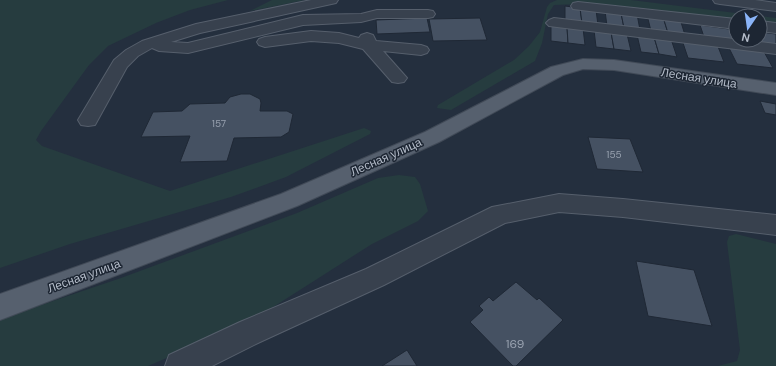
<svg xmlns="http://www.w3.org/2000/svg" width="776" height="366" font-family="'DM Sans',sans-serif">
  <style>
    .green { fill: #263c3f }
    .building { fill: #455162; stroke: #1f2835 }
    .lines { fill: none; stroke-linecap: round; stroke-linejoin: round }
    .minor-casing { stroke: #565f6c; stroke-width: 2 }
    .major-casing { stroke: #414a57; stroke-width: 2 }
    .minor { fill: #38414e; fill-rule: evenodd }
    .major { fill: #56606e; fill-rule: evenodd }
    .labels { text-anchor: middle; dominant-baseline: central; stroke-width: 3; stroke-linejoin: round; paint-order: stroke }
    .number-label { font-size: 10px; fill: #98a1af }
    .street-label { font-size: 12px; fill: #b4bcc9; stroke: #1d2633 }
    .near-number-label { font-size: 12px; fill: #98a1af }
  </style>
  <rect width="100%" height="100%" fill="#242f3e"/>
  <g class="green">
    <path d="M0,0H228L190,10L156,23L108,46L89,65L41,131L36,140L42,146L170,191L364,128L371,131L370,134L286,177L231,197L70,244L0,268Z"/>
    <path d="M272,0H305L250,11Z"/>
    <path d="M557,0H631L776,18V25L760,23V16H736V20C676,13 615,1 554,5L548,14L542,43L535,61L451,110L437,108L438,105L514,60L529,46L540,32L547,7L550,3Z"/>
    <path d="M399,175L415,177L420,184L428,211L418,221L372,244L248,323L148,366H0V319L121,278L297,213L378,178Z"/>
    <path d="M736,234L776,244V366H718L737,361L740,350L727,242L729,236Z"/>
  </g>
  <g class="building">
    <path d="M565,6L580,8L582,23L565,21Z"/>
    <path d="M580,8L596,10L598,25L582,23Z"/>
    <path d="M605,11L621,13L624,28L607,26Z"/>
    <path d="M621,13L637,14L640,30L624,28Z"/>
    <path d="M647,15L663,17L668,33L651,31Z"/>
    <path d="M663,17L680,19L685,35L668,33Z"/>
    <path d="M427,18L430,32L377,34L376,20Z"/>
    <path d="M480,18L487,40L433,41L429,19Z"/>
    <path d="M551,25L567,27L568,43L551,41Z"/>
    <path d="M700,25L736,30V40H744L745,42L704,37Z"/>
    <path d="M567,27L583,28L585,45L568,43Z"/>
    <path d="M594,30L611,32L614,49L596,47Z"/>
    <path d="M611,32L627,34L631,51L614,49Z"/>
    <path d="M760,32L776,34V45L754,42L753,40H760Z"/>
    <path d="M637,35L654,37L659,54L641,52Z"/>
    <path d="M654,37L671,39L677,57L659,54Z"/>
    <path d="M682,40L717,44L724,62L688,58Z"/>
    <path d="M728,46L763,50L773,68L737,64Z"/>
    <path d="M241,94H250L260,99L261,103L260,111H287L293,114L289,132L281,137L234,138L227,161L180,162L190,136L141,137L153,112L182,111L190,104L225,103L230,97Z"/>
    <path d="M760,101L776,104V115L765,113Z"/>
    <path d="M588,137L630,139L643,172L597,169Z"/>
    <path d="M636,261L694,270L712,326L648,316Z"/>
    <path d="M516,282L537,300L539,298L563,320L516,366H513L470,322L483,310L479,306L489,297L493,301Z"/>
    <path d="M407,350L417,366H382Z"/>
  </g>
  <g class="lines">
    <defs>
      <g id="minor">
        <path d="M311,0H338L336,3L200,33L171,42L188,43L303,15L361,14L377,10H428L433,11L435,14L433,17L428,18H377L361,22L303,25L188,53L159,51L152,48L138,56L127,67L95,125L88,126L81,125L78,120L114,60L126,50L142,41L196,24Z"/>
        <path d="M713,0H755L776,3V11L720,4L715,3Z"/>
        <path d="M578,2L736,19V29L573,9L571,6L573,3Z"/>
        <path d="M554,18L776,44V54L549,26L546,23L549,20Z"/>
        <path d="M760,21L776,23V33L760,31Z"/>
        <path d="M311,31L339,33L359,38L361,35L367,33L373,35L376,41L421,45L427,47L429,50L427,53L421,55L383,51L407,78L404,82L398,83L392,82L363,49L339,43L311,41L265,47L259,45L257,42L259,39L265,37Z"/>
        <path d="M559,194L623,199L776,215V235L623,217L559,212L505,223L384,285L260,342L212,366H165L169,355L240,322L366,269L492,207Z"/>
      </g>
      <path id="major" d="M583,59L614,60L776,83V95L614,70L583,69L563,75L439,142L297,206L0,320V294L281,194L425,132L551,67Z"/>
    </defs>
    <use href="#minor" class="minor-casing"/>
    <use href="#major" class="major-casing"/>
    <use href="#minor" class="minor"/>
    <use href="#major" class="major"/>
  </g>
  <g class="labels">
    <g class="number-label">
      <text x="219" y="123">157</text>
      <text x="614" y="154">155</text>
    </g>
    <g class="street-label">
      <text transform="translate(699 78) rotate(9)">Лесная улица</text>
      <text transform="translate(386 157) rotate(-24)">Лесная улица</text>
      <text transform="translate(84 276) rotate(-20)">Лесная улица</text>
    </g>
    <g class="near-number-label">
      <text x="515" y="344">169</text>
    </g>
  </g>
  <g transform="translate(748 28) rotate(193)"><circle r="19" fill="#1d2633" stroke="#59626f"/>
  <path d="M0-3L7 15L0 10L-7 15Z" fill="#8ab4f8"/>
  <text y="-6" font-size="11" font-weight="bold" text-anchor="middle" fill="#b4bcc9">N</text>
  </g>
</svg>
